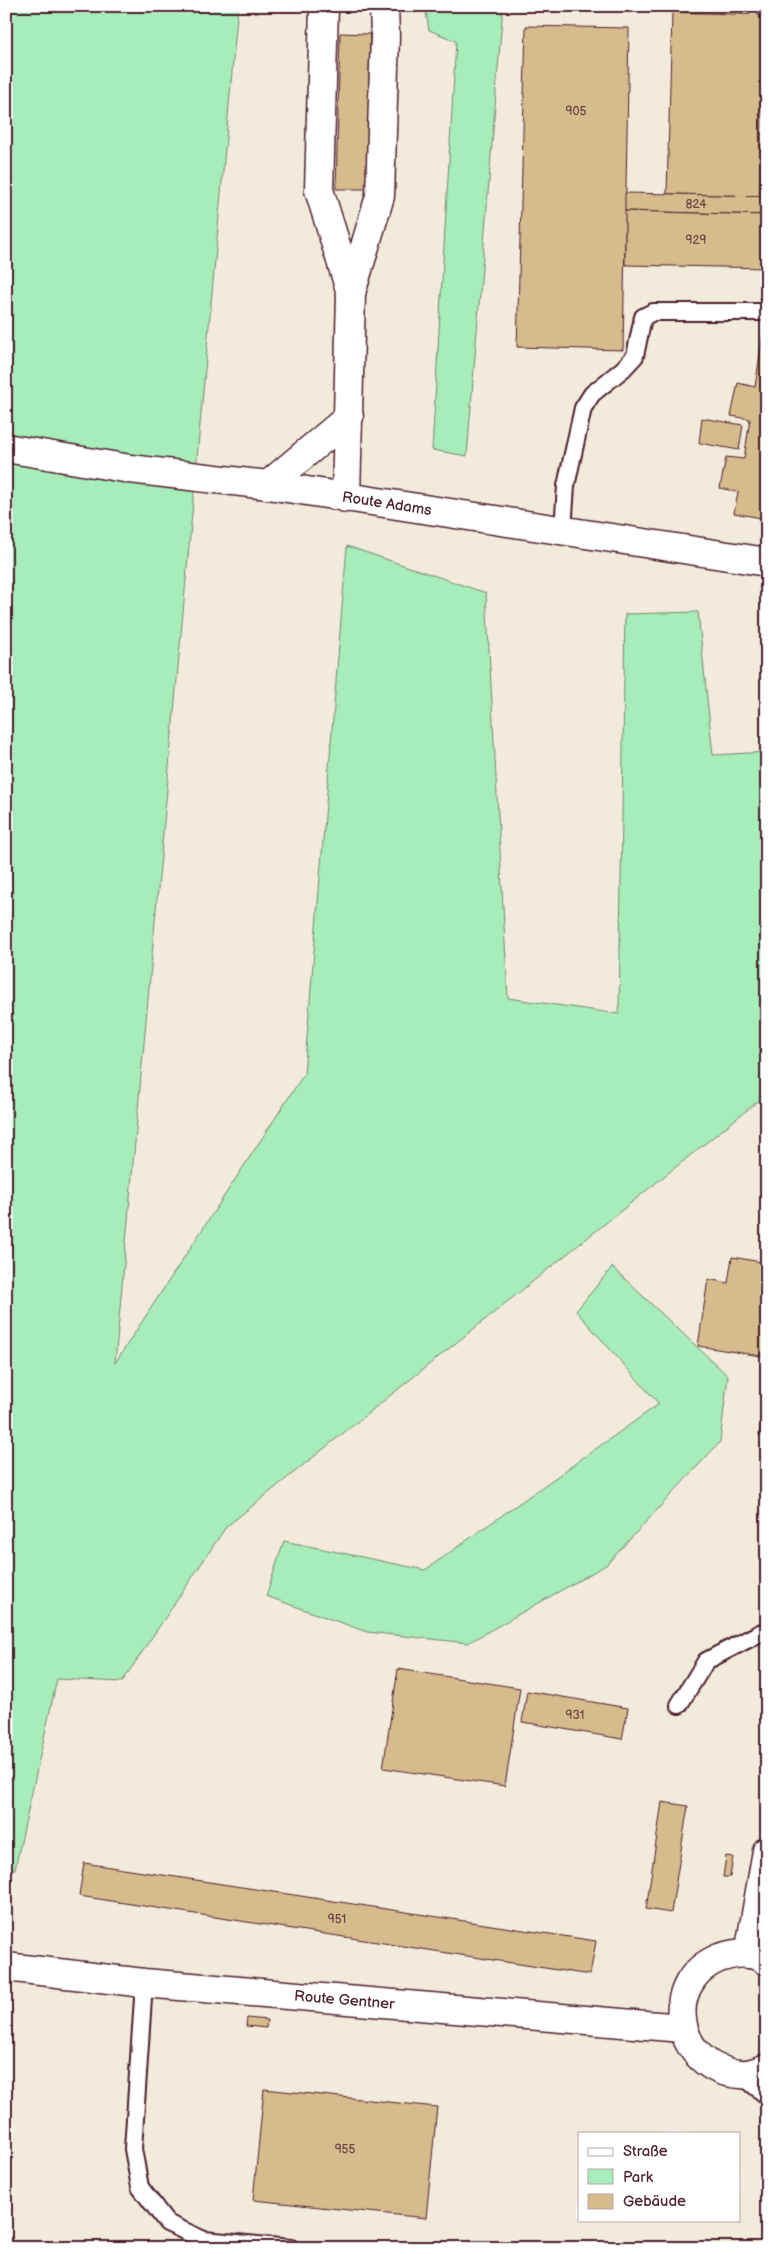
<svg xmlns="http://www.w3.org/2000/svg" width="773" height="2254" font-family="'Balsamiq Sans',sans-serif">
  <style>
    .built { fill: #f2ebdc; fill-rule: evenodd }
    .green { fill: #a7edb9; stroke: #788672 }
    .building { fill: #d5bc8c; stroke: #4a1f2b }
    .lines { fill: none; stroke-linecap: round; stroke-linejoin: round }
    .service-casing { stroke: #4a1f2b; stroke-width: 20 }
    .minor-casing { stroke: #4a1f2b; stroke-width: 31 }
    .service { stroke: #fff; stroke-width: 16 }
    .minor { stroke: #fff; stroke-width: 28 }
    .labels { text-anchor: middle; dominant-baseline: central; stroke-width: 4.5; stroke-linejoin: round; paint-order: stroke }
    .number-label { font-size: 12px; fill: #6d4643 }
    .street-label { font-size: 15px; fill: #4a1f2b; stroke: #fff }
  </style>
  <rect width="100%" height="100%" fill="#fff"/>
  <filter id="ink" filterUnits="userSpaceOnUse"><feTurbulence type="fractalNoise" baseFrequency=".02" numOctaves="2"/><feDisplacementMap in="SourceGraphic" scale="10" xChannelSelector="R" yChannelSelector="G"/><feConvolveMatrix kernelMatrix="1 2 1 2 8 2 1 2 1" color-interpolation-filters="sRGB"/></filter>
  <g filter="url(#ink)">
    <path class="built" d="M6,6H767V2248H6ZM579,2133H739V2220H579Z"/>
    <g class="green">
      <path d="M6,6H238L115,1363L304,1074L347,546L486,593L508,998L619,1014L625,614L698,612L713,755L767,752V1094L226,1527L122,1682L57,1679L15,1869L6,1867Z"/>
      <path d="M425,6H503L467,456L432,450L456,41L429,30Z"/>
      <path d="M612,1267L728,1376L720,1442L606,1565L468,1643L367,1632L266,1596L284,1541L425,1570L659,1404L576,1311Z"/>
    </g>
    <g class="building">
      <path d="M672,12L767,15V73H763L760,196L667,194Z"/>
      <path d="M526,26L629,28L623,350L517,347Z"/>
      <path d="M340,33L370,34L367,189H336Z"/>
      <path d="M625,193L767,196V215L625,211Z"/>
      <path d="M625,211L767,215V268L625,265Z"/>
      <path d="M767,308V519L734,513L738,492L720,488L726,457L744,459L750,419L731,416L738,383L755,387Z"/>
      <path d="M702,418L743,425L739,450L699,443Z"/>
      <path d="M732,1257L767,1263V1357L698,1346L708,1279L728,1283Z"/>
      <path d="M767,1380V1436L759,1435Z"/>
      <path d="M398,1669L520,1688L505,1786L383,1768Z"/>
      <path d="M527,1691L628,1708L622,1739L522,1722Z"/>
      <path d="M662,1802L688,1806L671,1913L646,1909Z"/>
      <path d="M726,1856L733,1857L730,1877H723Z"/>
      <path d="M84,1863L596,1941L590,1975L79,1896Z"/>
      <path d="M247,2018L267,2020L266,2028L246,2026Z"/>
      <path d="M264,2089L437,2107L426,2218L253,2200Z"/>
    </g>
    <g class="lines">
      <defs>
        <g id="service">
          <path d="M563,530L566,486L583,408L592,394L623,369L635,356L643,317L653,312H766"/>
          <path d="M679,1705L706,1661L762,1632H767"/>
          <path d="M144,1983L133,2149L140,2187L167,2223L204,2240L291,2248"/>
          <path d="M740,2074L767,2096"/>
        </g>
        <g id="minor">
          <path d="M324,6L319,190L351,293"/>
          <path id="s1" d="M6,448L130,469L268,485L767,562"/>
          <path d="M268,485L349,417"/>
          <path d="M346,498L351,293L380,196L385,35L384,6"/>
          <path d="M749,1954L767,1851"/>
          <path d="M767,1961C761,1958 755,1954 749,1954C739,1952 728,1955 719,1958C658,1983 676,2071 741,2074C750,2075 758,2071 767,2068"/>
          <path id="s2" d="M6,1967L144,1983L682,2028"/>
        </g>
      </defs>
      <use href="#service" class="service-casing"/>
      <use href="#minor" class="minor-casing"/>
      <use href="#service" class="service"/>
      <use href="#minor" class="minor"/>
    </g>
  </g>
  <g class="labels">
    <g class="number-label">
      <text x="576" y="111">905</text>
      <text x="696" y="204">824</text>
      <text x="696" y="240">929</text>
      <text x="575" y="1715">931</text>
      <text x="337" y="1919">951</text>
      <text x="345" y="2149">955</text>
    </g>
    <g class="street-label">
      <text stroke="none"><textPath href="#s1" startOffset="385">Route Adams</textPath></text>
      <text stroke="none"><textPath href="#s2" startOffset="340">Route Gentner</textPath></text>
    </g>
  </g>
  <rect width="773" height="2254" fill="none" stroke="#fff" stroke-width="25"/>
  <rect x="12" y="12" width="748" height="2229" fill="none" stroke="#4a1f2b" stroke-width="2" filter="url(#ink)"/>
  <rect x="578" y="2132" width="162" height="90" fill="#ffffff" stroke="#b7a5aa"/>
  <rect x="588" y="2148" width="25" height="8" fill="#ffffff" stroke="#b7a5aa"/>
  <text x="623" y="2156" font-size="15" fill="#4a1f2b">Straße</text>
  <rect x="588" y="2169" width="25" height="15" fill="#a7edb9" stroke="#b7a5aa"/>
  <text x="623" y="2182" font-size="15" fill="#4a1f2b">Park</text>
  <rect x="588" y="2194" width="25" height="15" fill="#d5bc8c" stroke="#b7a5aa"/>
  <text x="623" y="2206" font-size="15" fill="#4a1f2b">Gebäude</text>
</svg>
